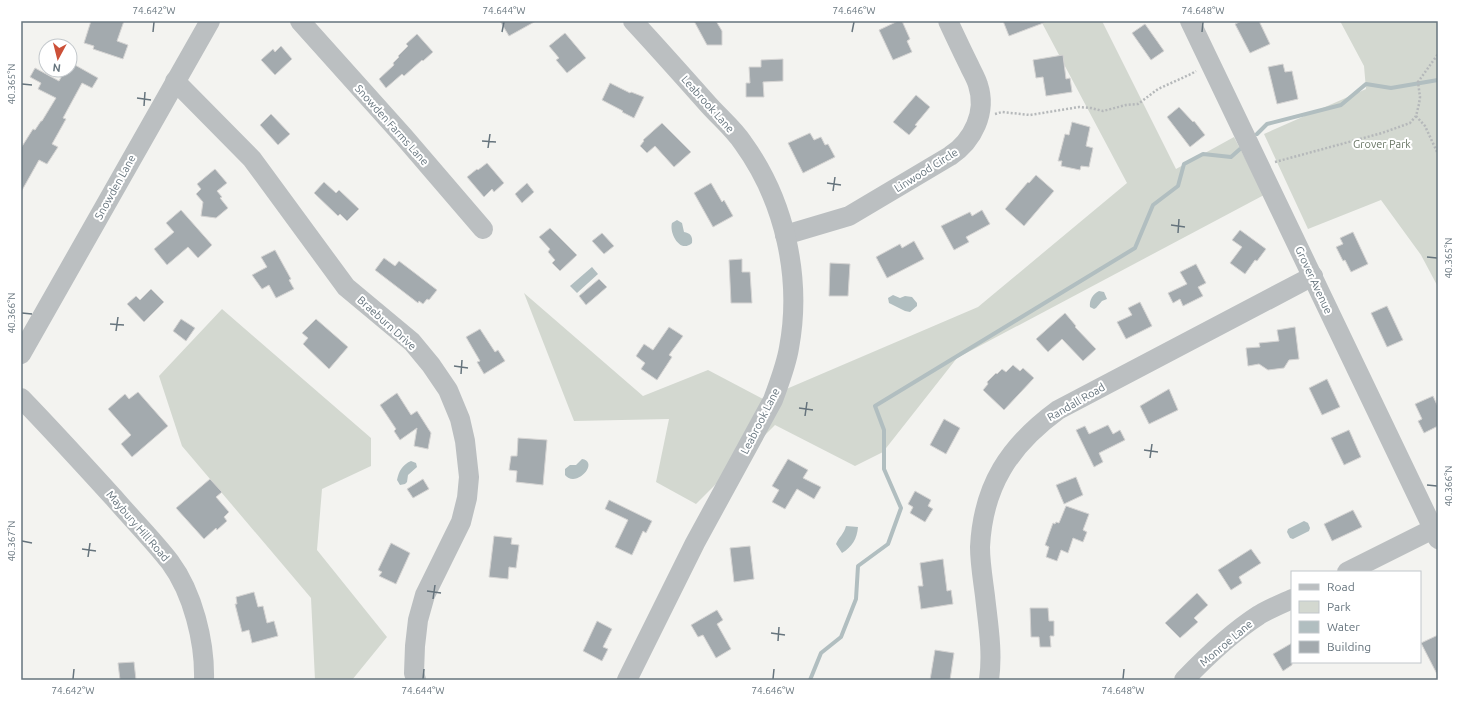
<svg xmlns="http://www.w3.org/2000/svg" width="1459" height="701" font-family="Ubuntu,sans-serif">
  <style>
    .green { fill: #d3d8d0 }
    .water { fill: #b1bec0 }
    .lines { fill: none; stroke-linecap: round; stroke-linejoin: round }
    .stream { stroke: #b1bec0; stroke-width: 4 }
    .building { fill: #a3aaae; stroke: #d5d4d3 }
    .path { stroke: #b5b8ba; stroke-width: 2.5; stroke-dasharray: 2 2; stroke-linecap: butt }
    .minor { stroke: #bbbfc1; stroke-width: 20 }
    .ticks { fill: none; stroke: #66747d; stroke-width: 1.5 }
    .labels { text-anchor: middle; dominant-baseline: central; stroke-width: 4; stroke-linejoin: round; paint-order: stroke }
    .street-label { font-size: 11px; fill: #66747d; stroke: #fff }
    .park-label { font-size: 11px; fill: #697564; stroke: #fff }
    .neatline { fill: none; stroke: #66747d; stroke-width: 1.5 }
    .ticks-label { font-size: 10px; text-anchor: middle; fill: #66747d }
  </style>
  <rect width="100%" height="100%" fill="#f3f3f0"/>
  <g class="green">
    <path d="M1041,21H1102L1176,169L1234,137L1264,195L957,358L883,452L855,466L775,425L696,504L656,482L669,419L574,421L524,293L643,396L708,370L763,399L978,307L1127,183Z"/>
    <path d="M1340,21H1438V287L1421,255L1381,200L1308,229L1264,134L1366,89L1364,66Z"/>
    <path d="M222,309L371,438V466L322,489L317,550L387,637L352,680H315L311,598L182,446L159,376Z"/>
  </g>
  <g class="water">
    <path d="M677,220L682,223L684,232C690,233 693,236 692,243C680,254 669,233 672,223Z"/>
    <path d="M592,267L598,274L577,293L570,286Z"/>
    <path d="M1099,291L1104,292L1107,299L1102,301L1096,308L1094,309L1090,307C1089,300 1093,294 1099,291Z"/>
    <path d="M893,295L900,298L905,296L912,297L917,303V306L910,312L905,311L889,303L888,298Z"/>
    <path d="M582,459C600,462 576,489 565,475V469L570,465H576Z"/>
    <path d="M411,461L416,463L417,467L408,475L407,482L405,484L400,485L397,480C399,471 402,465 411,461Z"/>
    <path d="M1304,521L1308,523L1310,528L1309,531L1293,539L1290,538L1287,532L1288,529Z"/>
    <path d="M846,526L858,527C857,539 852,547 842,553L836,544C839,537 844,534 846,526Z"/>
  </g>
  <g class="lines">
    <g class="stream">
      <path d="M1257,134L1267,124L1341,105L1366,84L1391,88L1438,80"/>
      <path d="M810,680L821,653L841,637L856,599L858,566L888,544L901,508L884,469V430L875,406L1135,248L1153,205L1178,186L1184,164L1203,154L1231,157L1240,149"/>
    </g>
  </g>
  <g class="building">
    <path d="M91,21H124L117,41L128,45L123,59L93,49L94,46L84,43Z"/>
    <path d="M500,21H536L509,36Z"/>
    <path d="M694,21H716L722,31V45H707Z"/>
    <path d="M898,21H902L910,39L907,41L912,52L893,60L879,30Z"/>
    <path d="M1003,21H1046V22L1009,36Z"/>
    <path d="M1242,21H1259L1270,44L1250,53L1235,24Z"/>
    <path d="M1145,24L1164,51L1151,60L1132,33Z"/>
    <path d="M565,33L586,58L567,73L556,60L559,58L549,46Z"/>
    <path d="M417,34L433,52L423,61L422,60L404,76L402,74L386,88L379,79L394,65L393,63L399,57L398,56L408,46L406,44Z"/>
    <path d="M281,46L292,59L275,75L261,60L273,49L275,52Z"/>
    <path d="M1063,55L1066,79L1070,78L1072,92L1046,96L1043,77L1036,78L1033,60Z"/>
    <path d="M783,59V81L763,82L764,97H746V83H750L749,67H761V60Z"/>
    <path d="M1283,64L1285,72L1292,71L1298,99L1277,104L1268,67Z"/>
    <path d="M70,65L74,67L75,65L98,78L92,88L82,83L63,118L66,119L52,144L58,147L47,164L39,160L21,192V148L33,129L35,130L41,121H42L56,98L38,89L41,83L30,77L35,68L59,81L65,70H70Z"/>
    <path d="M610,83L630,93L631,92L644,97L634,118L622,112L623,111L602,100Z"/>
    <path d="M916,95L930,107L915,125L917,126L909,135L893,122Z"/>
    <path d="M1179,107L1193,122L1194,121L1205,135L1190,147L1167,117Z"/>
    <path d="M271,114L290,134L278,145L260,125Z"/>
    <path d="M1072,122L1090,127L1086,146L1093,148L1089,167L1081,166L1080,170L1061,166L1062,161H1058L1065,134L1069,135Z"/>
    <path d="M662,123L691,152L674,167L655,146L647,153L640,146L644,141L643,140Z"/>
    <path d="M810,133L814,140L821,137L825,145L828,144L835,157L803,173L788,143Z"/>
    <path d="M487,163L504,183L494,192L492,189L484,197L467,177L477,169L478,170Z"/>
    <path d="M215,169L227,183L217,191L222,197L220,198L228,208L216,218L201,216L203,202L196,194L201,189L197,184Z"/>
    <path d="M1036,175L1054,191L1024,226L1005,209L1028,182L1029,183Z"/>
    <path d="M324,182L336,193L339,190L359,209L347,221L340,214L338,216L314,193Z"/>
    <path d="M527,183L534,192L522,203L515,194Z"/>
    <path d="M711,183L722,202L724,200L733,216L713,227L694,193Z"/>
    <path d="M181,210L212,245L198,258L188,247L167,265L154,249L174,232L166,223Z"/>
    <path d="M982,210L990,224L966,237L969,242L954,250L941,226L970,212L972,216Z"/>
    <path d="M550,228L577,255L560,271L552,263L555,260L548,252L550,249L539,237Z"/>
    <path d="M1240,230L1266,249L1257,261L1255,260L1245,274L1230,263L1242,247L1232,240Z"/>
    <path d="M1353,232L1368,264L1351,272L1345,260L1343,261L1336,247L1343,244L1340,238Z"/>
    <path d="M602,233L614,246L604,254L592,241Z"/>
    <path d="M914,241L924,259L887,278L876,257L900,244L902,248Z"/>
    <path d="M275,250L291,279L289,280L294,289L276,298L269,285L262,289L252,275L267,267L261,257Z"/>
    <path d="M384,258L395,266L399,261L437,290L429,300L427,299L423,304L419,301L418,303L375,270Z"/>
    <path d="M742,259V272H750L752,303H731L729,260Z"/>
    <path d="M830,263L850,264L848,296H829Z"/>
    <path d="M1196,264L1206,283L1198,287L1203,296L1183,306L1180,299L1173,303L1168,293L1187,284L1180,272Z"/>
    <path d="M599,279L607,287L586,305L579,296Z"/>
    <path d="M151,289L164,302L144,322L127,304L136,296L140,300Z"/>
    <path d="M1140,302L1152,326L1126,339L1117,322L1132,315L1128,308Z"/>
    <path d="M1387,306L1403,340L1387,347L1371,313Z"/>
    <path d="M1065,313L1076,326L1075,327L1096,349L1083,361L1062,339L1048,352L1036,339Z"/>
    <path d="M181,319L195,328L186,341L173,331Z"/>
    <path d="M316,319L348,347L329,369L303,344L308,338L302,333Z"/>
    <path d="M669,327L683,336L669,355L672,357L657,380L641,369L645,363L636,356L644,344L653,350Z"/>
    <path d="M1295,327L1299,359L1289,360L1284,368L1268,370L1259,364L1248,366L1246,348L1260,347L1259,343L1279,341L1277,330Z"/>
    <path d="M480,329L495,352L498,350L505,361L484,374L477,362L480,361L466,337Z"/>
    <path d="M1013,365L1020,371L1023,368L1034,378L1004,410L983,390L988,384L987,382L996,373L997,374L1002,369L1006,372Z"/>
    <path d="M1327,379L1340,407L1322,415L1309,388Z"/>
    <path d="M1169,389L1178,410L1149,424L1140,406Z"/>
    <path d="M138,392L168,426L132,457L121,444L131,435L108,409L125,394L129,399Z"/>
    <path d="M397,393L411,415L417,411L431,433L428,449L414,446L417,428L400,440L394,431L396,429L380,405Z"/>
    <path d="M1433,396L1438,407V426L1424,433L1418,421L1422,419L1415,404Z"/>
    <path d="M944,419L960,428L946,454L930,445Z"/>
    <path d="M1108,425L1113,434L1120,430L1125,440L1099,453L1103,462L1094,467L1076,430L1085,426L1089,434Z"/>
    <path d="M1349,430L1361,457L1344,465L1331,438Z"/>
    <path d="M518,438L547,440L543,485L516,482L517,471L509,470L511,456H517Z"/>
    <path d="M788,459L808,470L803,478L821,487L814,499L797,489L785,509L772,502L779,490L772,486Z"/>
    <path d="M1076,477L1083,495L1064,504L1056,485Z"/>
    <path d="M210,479L222,492L216,497L229,512L224,517L227,521L217,530L216,528L204,539L176,508Z"/>
    <path d="M423,479L429,489L413,498L407,489Z"/>
    <path d="M915,491L931,500L928,506L933,509L925,522L910,513L913,507L908,504Z"/>
    <path d="M609,500L652,521L646,533L643,531L632,555L615,547L628,520L605,509Z"/>
    <path d="M1066,506L1089,514L1083,530L1087,532L1083,542L1073,538L1068,553L1061,550L1057,561L1046,557L1049,547L1045,545L1053,523L1055,524L1056,522L1059,523Z"/>
    <path d="M1353,510L1362,527L1332,541L1324,524Z"/>
    <path d="M494,536L512,538L511,544L519,545L516,568L509,567L508,579L489,577Z"/>
    <path d="M391,543L410,553L396,584L379,576L382,572L378,570Z"/>
    <path d="M750,546L754,579L734,582L730,548Z"/>
    <path d="M1251,549L1261,563L1239,577L1242,583L1231,590L1218,570Z"/>
    <path d="M943,559L947,591L951,590L953,604L921,609L918,586H923L920,563Z"/>
    <path d="M254,592L258,607L263,606L267,623L274,621L278,636L252,643L249,630L242,632L235,604H237L236,597Z"/>
    <path d="M1197,593L1208,605L1194,618L1198,622L1180,638L1165,623Z"/>
    <path d="M1030,608H1048L1049,621H1054V636H1050L1051,647H1040L1039,637H1031Z"/>
    <path d="M717,610L723,620L717,624L731,649L716,658L703,635L698,637L691,625Z"/>
    <path d="M597,621L612,629L603,647L608,649L602,661L583,651Z"/>
    <path d="M1438,635V676L1421,643Z"/>
    <path d="M1292,643V665L1283,671L1273,654Z"/>
    <path d="M935,650L954,653L950,680H930Z"/>
    <path d="M134,662L136,680H120L118,663Z"/>
  </g>
  <g class="lines">
    <g class="path">
      <path d="M995,114L1002,112L1030,115L1079,107L1091,108L1103,111L1126,105L1138,104L1158,89L1191,74L1196,71"/>
      <path d="M1416,116L1425,126L1438,154"/>
      <path d="M1275,162L1382,133L1410,123L1416,116L1419,104L1420,97L1418,82L1438,54"/>
    </g>
    <g class="minor">
      <path d="M300,21L404,137L483,229"/>
      <path d="M1190,21L1438,539"/>
      <path d="M175,81L252,159L346,287L412,342L431,365L448,390L460,419L465,441L469,477L467,498L461,522L425,595L418,620L415,646L414,673L416,680"/>
      <path d="M785,235L849,216L950,156C973,141 987,112 978,85C976,78 972,72 969,65C962,51 955,36 948,21"/>
      <path d="M21,354L210,21"/>
      <path d="M21,398C53,431 83,464 114,498C132,519 153,540 170,562C193,593 205,642 204,680"/>
      <path d="M1347,572L1433,529"/>
      <path d="M627,680L695,543L773,400C779,383 786,366 789,348C802,278 785,201 743,143C733,128 718,116 706,102C682,75 658,48 633,21"/>
      <path d="M989,680C993,652 988,624 985,596C983,580 980,563 980,547C983,486 1009,446 1058,410L1313,276"/>
      <path d="M1184,680C1207,656 1231,633 1259,615C1269,609 1281,604 1292,599"/>
    </g>
  </g>
  <path class="ticks" d="M153,32L154,22M502,32L504,22M852,32L854,22M1202,32L1203,22M22,84L32,85M137,98L151,100M144,106L145,92M482,141L496,142M488,148L490,134M827,183L841,185M833,191L835,177M1171,225L1185,227M1178,233L1179,219M1427,257L1437,258M22,313L32,314M110,324L124,325M116,331L118,317M454,366L468,368M461,374L462,360M799,408L813,410M805,416L807,402M1144,450L1158,452M1150,458L1152,444M1427,485L1437,486M22,541L32,543M82,549L96,551M88,557L90,543M427,591L441,593M433,599L435,585M771,633L785,635M778,641L779,627M73,679L74,669M423,679L424,669M773,679L774,669M1123,679L1124,669"/>
  <g class="labels">
    <g class="street-label">
      <text transform="translate(708 104) rotate(48)">Leabrook Lane</text>
      <text transform="translate(392 125) rotate(48)">Snowden Farms Lane</text>
      <text transform="translate(926 170) rotate(-32)">Linwood Circle</text>
      <text transform="translate(115 187) rotate(-61)">Snowden Lane</text>
      <text transform="translate(1314 280) rotate(65)">Grover Avenue</text>
      <text transform="translate(387 323) rotate(42)">Braeburn Drive</text>
      <text transform="translate(1076 402) rotate(-30)">Randall Road</text>
      <text transform="translate(760 421) rotate(-63)">Leabrook Lane</text>
      <text transform="translate(138 526) rotate(49)">Maybury Hill Road</text>
      <text transform="translate(1226 643) rotate(-40)">Monroe Lane</text>
    </g>
    <g class="park-label">
      <text x="1382" y="144">Grover Park</text>
    </g>
  </g>
  <rect width="1459" height="701" fill="none" stroke="#ffffff" stroke-width="44"/>
  <rect x="1291" y="571" width="130" height="92" fill="#ffffff" stroke="#c2c7cb"/>
  <rect x="1299" y="584" width="20" height="6" fill="#bbbfc1" stroke="#c2c7cb"/>
  <text x="1327" y="591" font-size="12" fill="#66747d">Road</text>
  <rect x="1299" y="601" width="20" height="12" fill="#d3d8d0" stroke="#c2c7cb"/>
  <text x="1327" y="611" font-size="12" fill="#66747d">Park</text>
  <rect x="1299" y="621" width="20" height="12" fill="#b1bec0" stroke="#c2c7cb"/>
  <text x="1327" y="631" font-size="12" fill="#66747d">Water</text>
  <rect x="1299" y="641" width="20" height="12" fill="#a3aaae" stroke="#c2c7cb"/>
  <text x="1327" y="651" font-size="12" fill="#66747d">Building</text>
  <g transform="translate(58 58) rotate(187)"><circle r="19" fill="#ffffff" stroke="#c2c7cb"/>
  <path d="M0-3L7 15L0 10L-7 15Z" fill="#cc5038"/>
  <text y="-6" font-size="11" font-weight="bold" text-anchor="middle" fill="#66747d">N</text>
  </g>
  <rect x="22" y="22" width="1415" height="657" class="neatline"/>
  <g class="ticks-label">
    <text x="154" y="14">74.642°W</text>
    <text x="504" y="14">74.644°W</text>
    <text x="854" y="14">74.646°W</text>
    <text x="1203" y="14">74.648°W</text>
    <text transform="translate(11 84) rotate(-90)" y="4">40.365°N</text>
    <text transform="translate(1448 258) rotate(-90)" y="4">40.365°N</text>
    <text transform="translate(11 313) rotate(-90)" y="4">40.366°N</text>
    <text transform="translate(1448 486) rotate(-90)" y="4">40.366°N</text>
    <text transform="translate(11 541) rotate(-90)" y="4">40.367°N</text>
    <text x="73" y="694">74.642°W</text>
    <text x="423" y="694">74.644°W</text>
    <text x="773" y="694">74.646°W</text>
    <text x="1123" y="694">74.648°W</text>
  </g>
</svg>
